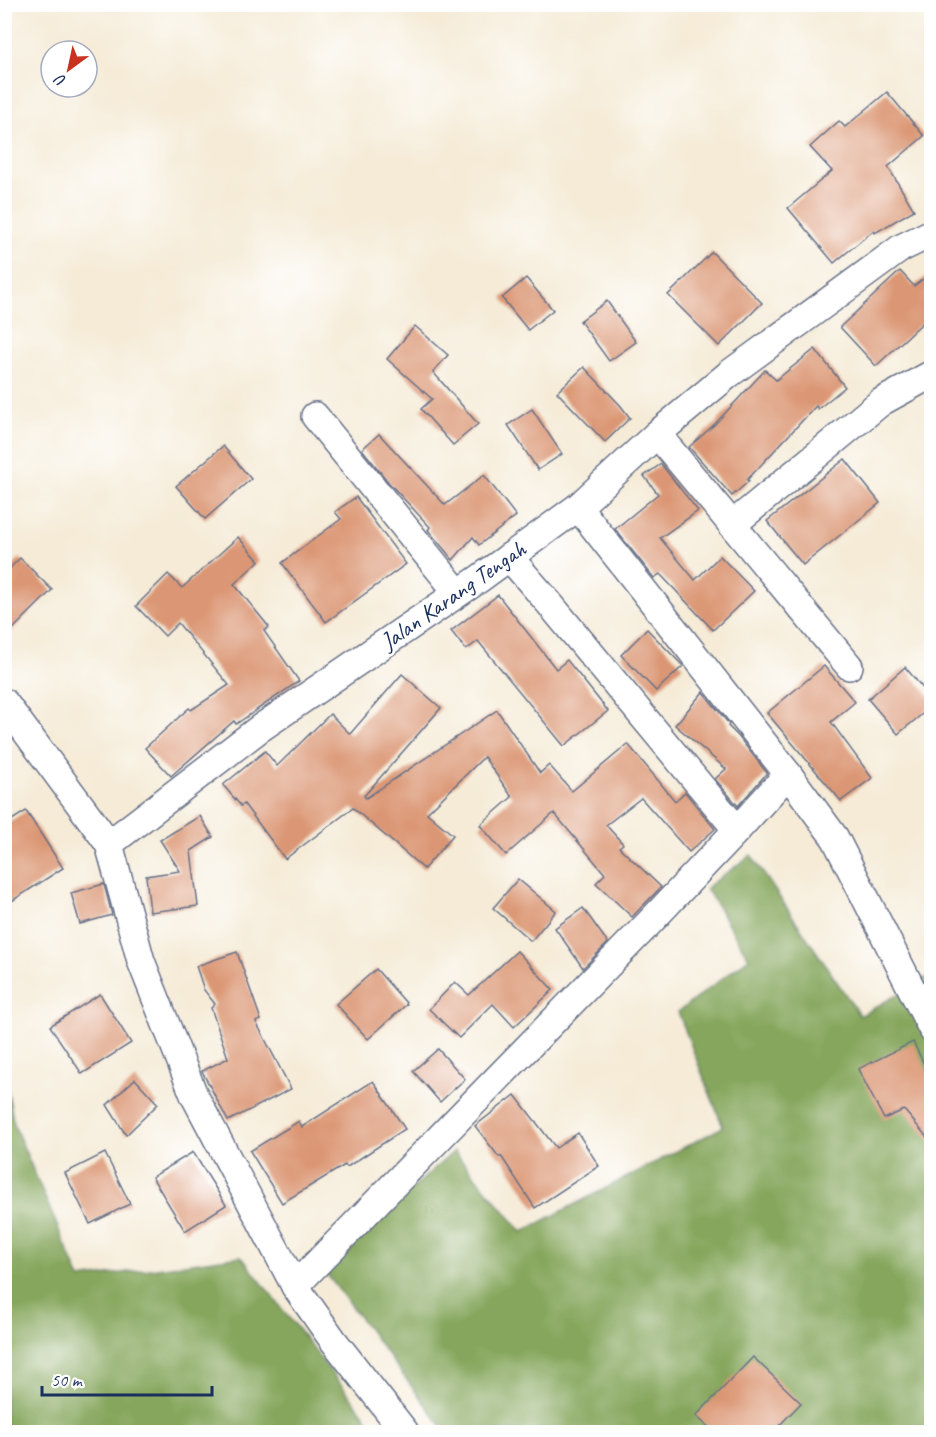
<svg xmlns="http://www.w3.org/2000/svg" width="936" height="1437" font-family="Caveat,sans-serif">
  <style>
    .forest { fill: #85a65b; stroke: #506a5c; stroke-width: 1.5 }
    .building { fill: #db9775 }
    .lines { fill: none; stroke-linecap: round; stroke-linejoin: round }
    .street-casing { stroke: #677188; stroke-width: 30 }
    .street { stroke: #fff; stroke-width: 27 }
    .labels { text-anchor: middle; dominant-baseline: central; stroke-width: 5; stroke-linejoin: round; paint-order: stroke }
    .street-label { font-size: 24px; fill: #1b2f5e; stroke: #fff }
  </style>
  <rect width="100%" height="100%" fill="#fff"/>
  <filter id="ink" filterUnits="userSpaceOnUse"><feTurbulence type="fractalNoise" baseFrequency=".0167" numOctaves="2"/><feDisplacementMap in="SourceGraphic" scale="12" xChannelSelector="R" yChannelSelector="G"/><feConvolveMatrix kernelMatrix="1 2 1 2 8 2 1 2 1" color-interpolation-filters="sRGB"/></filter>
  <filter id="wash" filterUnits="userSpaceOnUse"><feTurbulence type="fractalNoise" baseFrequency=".008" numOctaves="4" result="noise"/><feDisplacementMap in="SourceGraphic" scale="24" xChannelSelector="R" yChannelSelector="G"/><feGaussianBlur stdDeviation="1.35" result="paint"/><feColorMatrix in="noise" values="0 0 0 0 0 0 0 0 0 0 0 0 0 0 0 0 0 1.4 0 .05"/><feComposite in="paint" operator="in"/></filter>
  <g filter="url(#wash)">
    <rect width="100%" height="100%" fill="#f5ebd7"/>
    <g class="forest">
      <path d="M751,855L860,1016L931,975V1432H446L323,1269L454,1151L522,1232L723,1127L678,1012L749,958L706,888Z"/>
      <path d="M4,1071L14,1125L80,1279L241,1256L378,1432H5Z"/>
    </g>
    <g id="blocks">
      <g class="building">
        <path d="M887,92L924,136L888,167L914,210L875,233L874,230L834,263L788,208L832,171L810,147L839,121L845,127Z"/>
        <path d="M712,252L762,303L719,346L668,295Z"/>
        <path d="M900,271L914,286L932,272V314L876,366L840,327Z"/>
        <path d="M526,278L553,310L528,330L502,298Z"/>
        <path d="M607,301L636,342L609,361L580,321Z"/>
        <path d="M415,326L448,355L433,372L478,424L453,445L421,409L432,399L387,359Z"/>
        <path d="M815,349L845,387L818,409L816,406L747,480L749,481L732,496L689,447L715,424L765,370L776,380Z"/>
        <path d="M584,367L621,406L630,418L605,442L557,392Z"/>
        <path d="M532,409L562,454L538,470L508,425Z"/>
        <path d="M379,434L445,505L484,475L516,516L479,545L473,537L453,560L428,530L430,527L389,483L362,449Z"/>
        <path d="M223,446L251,479L205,519L176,486Z"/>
        <path d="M845,459L880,503L803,565L767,521Z"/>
        <path d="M661,464L698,511L660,538L695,580L720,556L754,591L713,630L660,574L654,578L615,529L658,494L644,476Z"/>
        <path d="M356,497L406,564L326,622L282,563L341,519L335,512Z"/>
        <path d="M238,537L259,561L234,584L269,627L264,631L299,681L236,724L234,721L171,776L145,748L189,708L191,710L229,685L178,623L165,636L136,606L168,574L182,588Z"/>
        <path d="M20,558L52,590L4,638V574Z"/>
        <path d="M498,595L556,669L567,660L608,711L564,746L478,641L466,650L451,631Z"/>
        <path d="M647,629L683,666L656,691L621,655Z"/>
        <path d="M824,666L855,702L831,722L872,778L841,801L767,713Z"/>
        <path d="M905,667L932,699V706L898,734L868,699Z"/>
        <path d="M402,674L441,708L364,796L366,798L497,710L540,773L549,765L572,791L628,744L675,801L685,792L715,829L689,852L641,798L606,825L623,844L619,847L661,887L632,917L596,883L605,874L554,813L506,855L480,825L512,797L484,757L427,813L453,835L424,869L353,808L285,859L244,804L241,806L223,785L265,751L277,766L330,714L350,734Z"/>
        <path d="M703,692L729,724L728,726L738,736L767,773L738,806L715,779L726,769L675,725Z"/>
        <path d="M26,811L63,868L4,906V825Z"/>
        <path d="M200,816L213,837L191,851L198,906L150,912L146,876L180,871L160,840Z"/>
        <path d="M518,879L556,911L531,941L493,908Z"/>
        <path d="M104,884L112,915L80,924L71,893Z"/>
        <path d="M583,908L608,943L583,968L555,928Z"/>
        <path d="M517,951L553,990L514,1027L493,1004L459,1038L429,1009L455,982L469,995Z"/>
        <path d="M237,952L261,1020L256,1022L291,1089L228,1121L202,1071L228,1058L211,1008L215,1004L204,990L196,966Z"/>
        <path d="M376,969L407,1004L368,1039L336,1004Z"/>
        <path d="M100,994L131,1043L82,1074L50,1026Z"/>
        <path d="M913,1042L932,1080V1143L904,1110L884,1119L858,1069Z"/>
        <path d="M438,1049L465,1079L440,1102L413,1071Z"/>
        <path d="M135,1079L158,1104L126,1135L107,1105Z"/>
        <path d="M373,1081L405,1129L347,1167L345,1165L282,1203L250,1151L299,1121L302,1127Z"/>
        <path d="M515,1095L556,1148L578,1133L599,1166L535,1208L501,1156L499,1157L475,1126Z"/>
        <path d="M193,1152L226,1205L185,1231L152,1177Z"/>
        <path d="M105,1153L130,1204L90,1224L65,1173Z"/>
        <path d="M753,1357L801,1403L773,1432H714L696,1416Z"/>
      </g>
    </g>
  </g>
  <g filter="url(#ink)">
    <use href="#blocks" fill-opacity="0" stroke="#677188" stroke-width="1.5"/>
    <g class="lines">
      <defs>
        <g id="street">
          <path d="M315,416L458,593"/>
          <path d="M657,434L849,666"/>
          <path d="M578,507L788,774L835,838L932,1029"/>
          <path d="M732,525L881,402L932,374"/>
          <path d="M509,557L549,603L737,830"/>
          <path d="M4,702L109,844L259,729L479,579L578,507L657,434L729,374L901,248L932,233"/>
          <path d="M109,844L141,961L194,1095L295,1286L333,1340L405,1432"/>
          <path d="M295,1286L649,923L737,830L788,774"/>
        </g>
      </defs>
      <use href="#street" class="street-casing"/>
      <use href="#street" class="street"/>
    </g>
  </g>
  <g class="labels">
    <g class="street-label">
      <text transform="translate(453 595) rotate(-35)">Jalan Karang Tengah</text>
    </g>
  </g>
  <rect width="936" height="1437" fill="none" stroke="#fff" stroke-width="24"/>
  <g transform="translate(69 69) rotate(213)"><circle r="28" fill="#ffffff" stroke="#a4acbf" stroke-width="1.5"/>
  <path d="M0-4.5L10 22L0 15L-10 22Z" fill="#c8321e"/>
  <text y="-9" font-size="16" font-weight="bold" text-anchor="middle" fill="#1b2f5e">U</text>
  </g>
  <path d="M42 1386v9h170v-9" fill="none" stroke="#1b2f5e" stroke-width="3"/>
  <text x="51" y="1386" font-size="18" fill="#1b2f5e" stroke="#ffffff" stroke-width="4.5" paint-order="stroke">50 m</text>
</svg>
